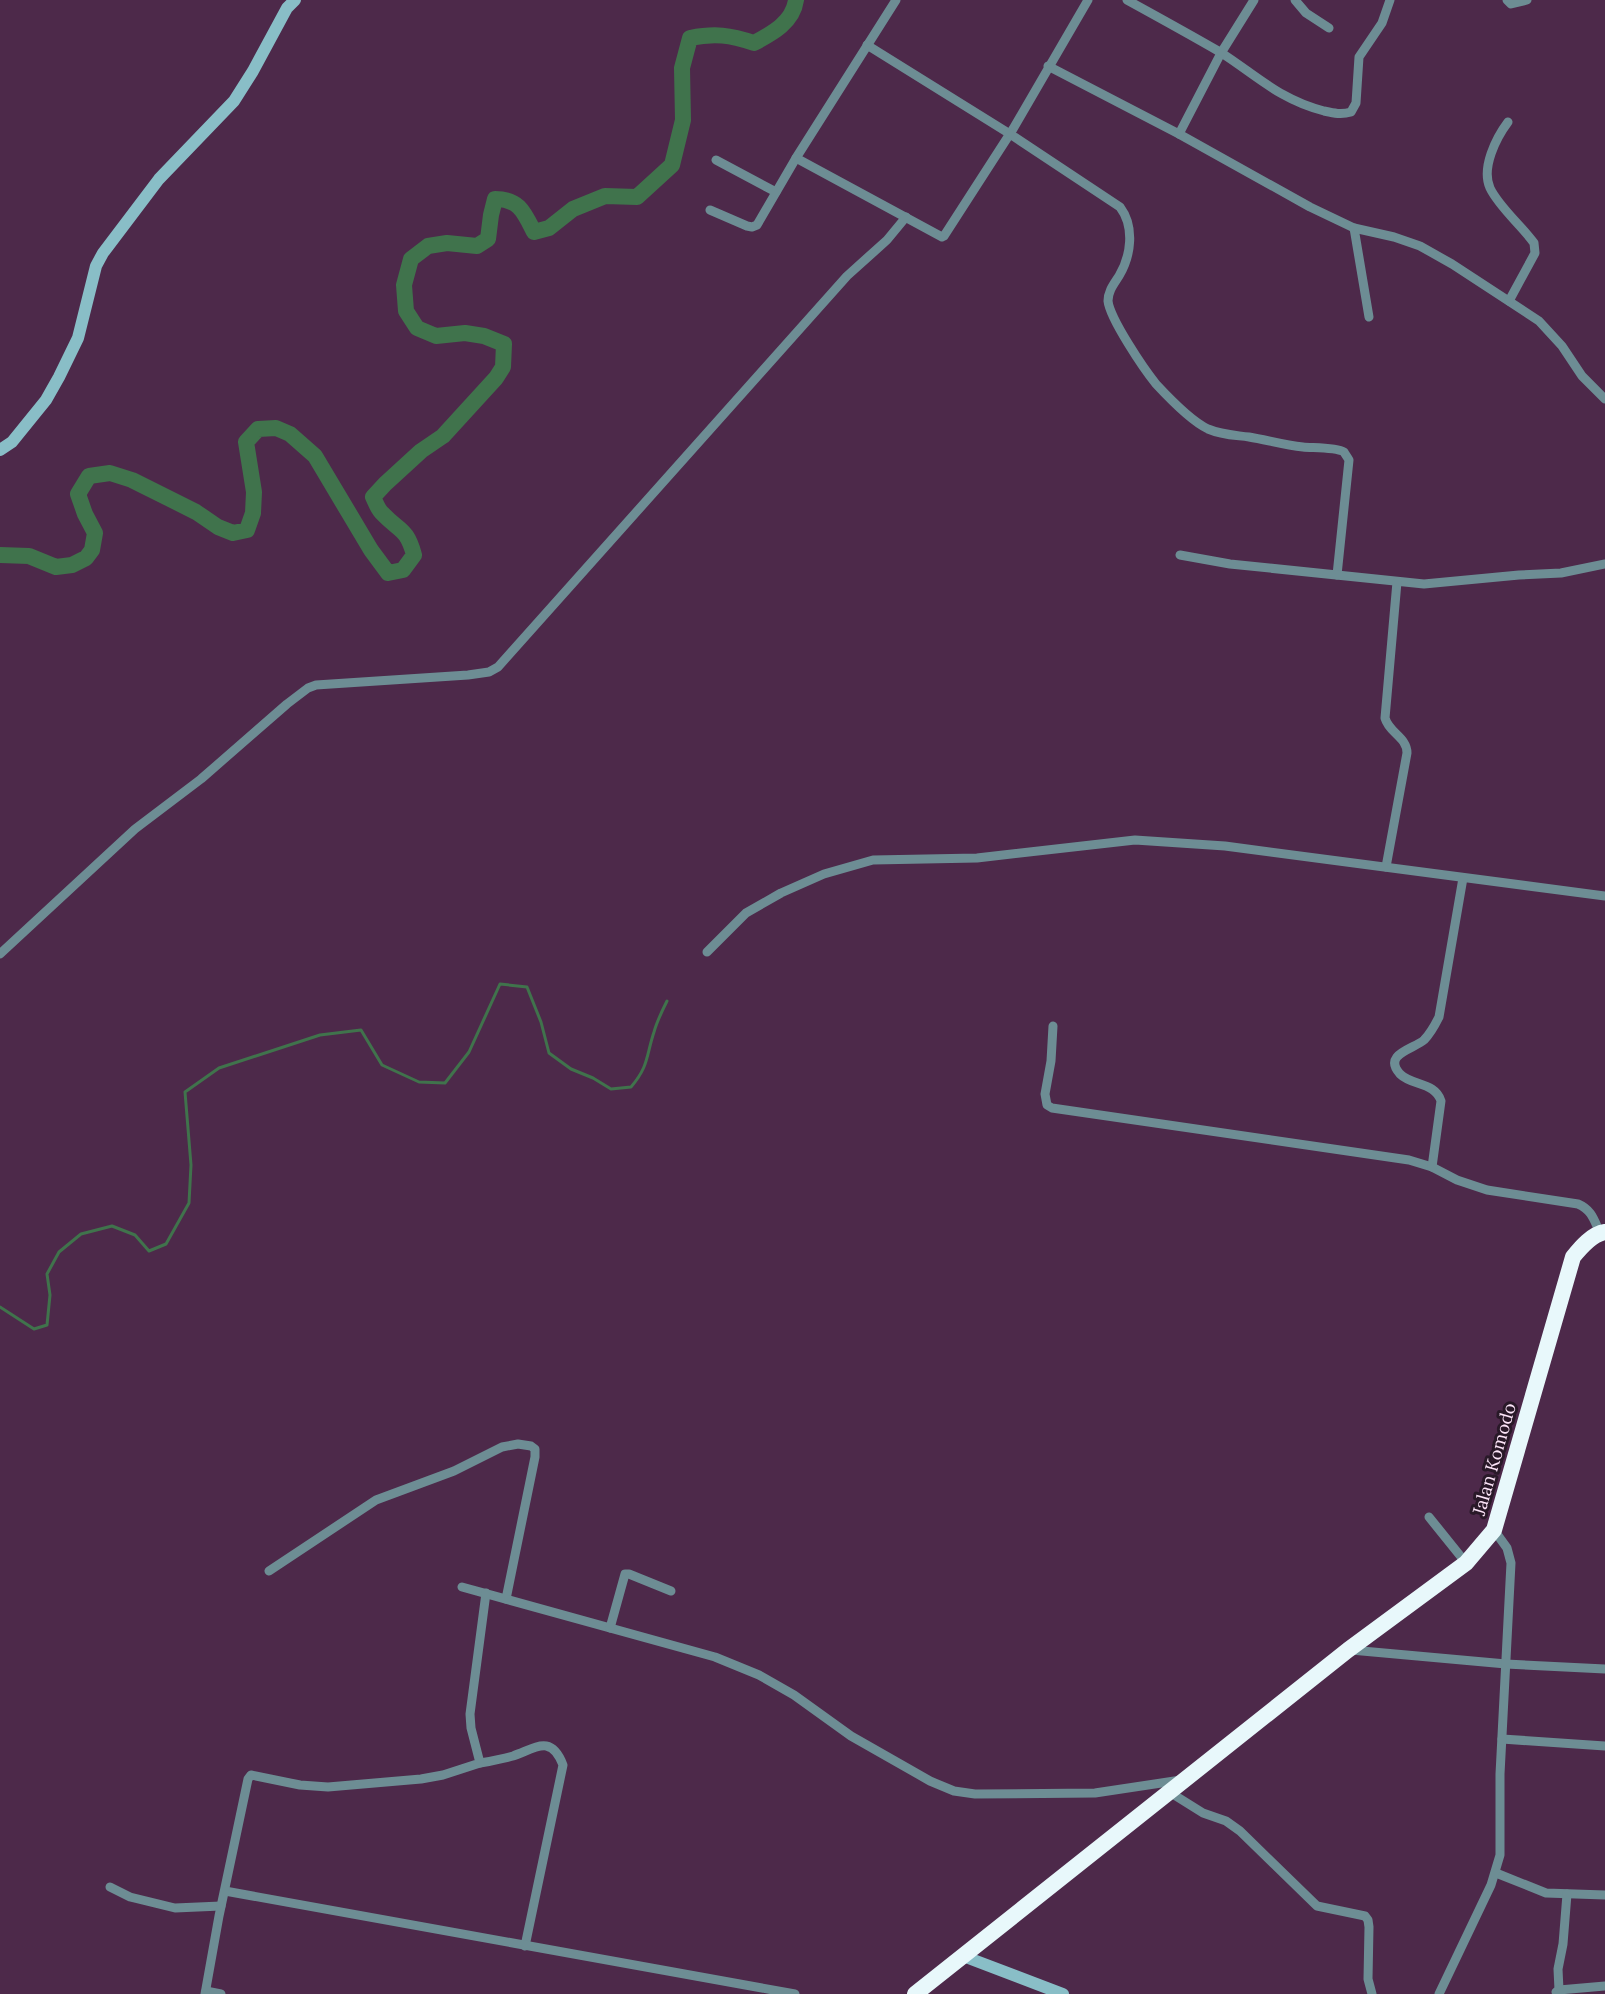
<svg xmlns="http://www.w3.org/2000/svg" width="1605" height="1994" font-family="Lora,serif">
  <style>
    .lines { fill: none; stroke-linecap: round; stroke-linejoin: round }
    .stream { stroke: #40734c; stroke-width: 3 }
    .river { stroke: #40734c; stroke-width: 16 }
    .street { stroke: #6d8d94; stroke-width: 9 }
    .secondary { stroke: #89bec7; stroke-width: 12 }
    .highway { stroke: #e8f8fb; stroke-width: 16 }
    .labels { text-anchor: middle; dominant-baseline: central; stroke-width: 6; stroke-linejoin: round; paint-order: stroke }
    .street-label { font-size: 18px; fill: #fce4f8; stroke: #291928 }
  </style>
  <rect width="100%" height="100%" fill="#4d294a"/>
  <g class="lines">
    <path class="stream" d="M0,1307L34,1329L47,1325L50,1295L47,1274L59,1252L81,1234L112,1226L135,1235L149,1251L166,1244L189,1203L191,1165L185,1092L219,1068L320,1035L361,1030L382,1065L419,1082L445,1083L469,1052L500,984L527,987L541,1022L549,1053L571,1069L593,1078L611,1089L631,1087C649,1066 646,1056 654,1032C657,1021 662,1011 667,1001"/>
    <path class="river" d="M0,555L29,556L56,567L72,565L86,558L92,550L95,533L85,514L78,494L89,476L110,473L132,480L196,512L218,527L233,533L247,530L253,513L254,492L246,442L258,429L276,428L290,434L315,456L371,550L388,573L403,570L414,555C407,528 399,531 383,514C378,510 376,503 373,497L385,484L421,451L443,436L496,378L503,367L504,344L484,336L465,333L436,336L417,328L406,311L404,285L411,259L428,246L447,243L477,246L488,239L491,215L495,199C519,199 524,212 534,232L549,228L573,209L605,196L637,197L672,165L683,120L682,68L690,38C715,33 730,35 754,43C773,33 793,22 796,0"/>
    <g class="street">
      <path d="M896,0L796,158L942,237L944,236L1013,129L1088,0"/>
      <path d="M1127,0C1158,17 1189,34 1220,52C1256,75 1280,100 1324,111C1333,113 1341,115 1351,112L1356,103L1359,57L1382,23L1390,0"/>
      <path d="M1295,0L1306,13L1329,28"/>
      <path d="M1507,0L1511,4L1527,0"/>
      <path d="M867,45L1010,134L1120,207C1135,227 1131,256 1119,276C1114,284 1108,291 1108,301C1110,319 1144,369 1156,384C1169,398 1191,421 1208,429C1222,435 1234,435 1249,437C1267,440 1284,445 1303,447C1312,448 1336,447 1344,452C1345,454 1348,458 1349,460L1337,575"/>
      <path d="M1048,66L1179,134L1310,207L1354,228L1394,237L1420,246L1452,264L1539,321L1562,346L1582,376L1605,399"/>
      <path d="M1508,122C1496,138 1481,168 1490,188C1499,207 1521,225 1534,243L1535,253L1509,301"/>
      <path d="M1179,134L1221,53L1254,0"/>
      <path d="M716,160L776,192"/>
      <path d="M710,210L747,226L752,227L757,225L796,158"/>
      <path d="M1354,228L1369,317"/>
      <path d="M1180,555L1230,564L1424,584L1519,575L1561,573L1605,564"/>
      <path d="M1386,867L1407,753C1407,737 1389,733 1385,718L1397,582"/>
      <path d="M707,952L746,913L781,893L824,874L873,860L977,858L1135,840L1225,846L1605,896"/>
      <path d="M0,954L135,829L201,779L287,704L308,688L316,685L468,675L489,672L498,667L847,276L887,240L906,217"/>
      <path d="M1053,1026L1051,1061L1045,1094L1047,1105L1052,1108L1409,1160L1432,1167L1457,1180L1487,1190L1578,1204C1592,1210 1594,1220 1600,1233"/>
      <path d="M1432,1167L1441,1101C1435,1082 1412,1086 1400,1074C1382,1054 1414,1049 1424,1040C1431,1033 1435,1025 1439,1017L1463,878"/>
      <path d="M1429,1517L1466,1563"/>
      <path d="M269,1571L376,1500L454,1471L502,1447L518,1444L531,1446L535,1449V1457L506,1599"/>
      <path d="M462,1587L715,1657L759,1675L794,1695L851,1736L930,1781L954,1791L975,1794L1095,1793L1181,1780"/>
      <path d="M610,1628L625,1574H629L671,1591"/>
      <path d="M1351,1650L1506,1664L1605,1669"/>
      <path d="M1502,1739L1605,1746"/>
      <path d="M480,1763C491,1761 502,1759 513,1756C536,1748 551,1734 563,1765L525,1946"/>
      <path d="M1171,1793L1203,1813L1226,1821L1240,1831L1317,1906L1365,1916L1368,1920L1369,1927L1368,1979L1372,1994"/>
      <path d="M1496,1873L1546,1893L1605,1895"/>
      <path d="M110,1887L130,1897L175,1908L221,1906"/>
      <path d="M225,1891L795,1994"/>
      <path d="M1559,1990L1558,1969L1563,1944L1567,1894"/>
      <path d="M206,1991L221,1994"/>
      <path d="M1556,1992L1559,1990L1605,1986"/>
      <path d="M205,1994L219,1916L248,1779L251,1775L300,1785L328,1787L421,1779L443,1775L480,1763L471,1728L470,1714L486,1593"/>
      <path d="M1439,1994L1491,1885L1500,1855V1774L1511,1563L1507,1548L1494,1530"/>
    </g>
    <g class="secondary">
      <path d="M0,450L12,442L46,400L59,377L78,338L96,266L103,253L159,179L234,101L253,71L287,8L295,0"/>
      <path d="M963,1956L1063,1994"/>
    </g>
    <path class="highway" d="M915,1994L1348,1650L1466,1563L1494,1530L1573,1257C1581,1247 1592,1234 1605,1232"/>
  </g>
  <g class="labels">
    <g class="street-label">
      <text transform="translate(1494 1459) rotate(-74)">Jalan Komodo</text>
    </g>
  </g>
</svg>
